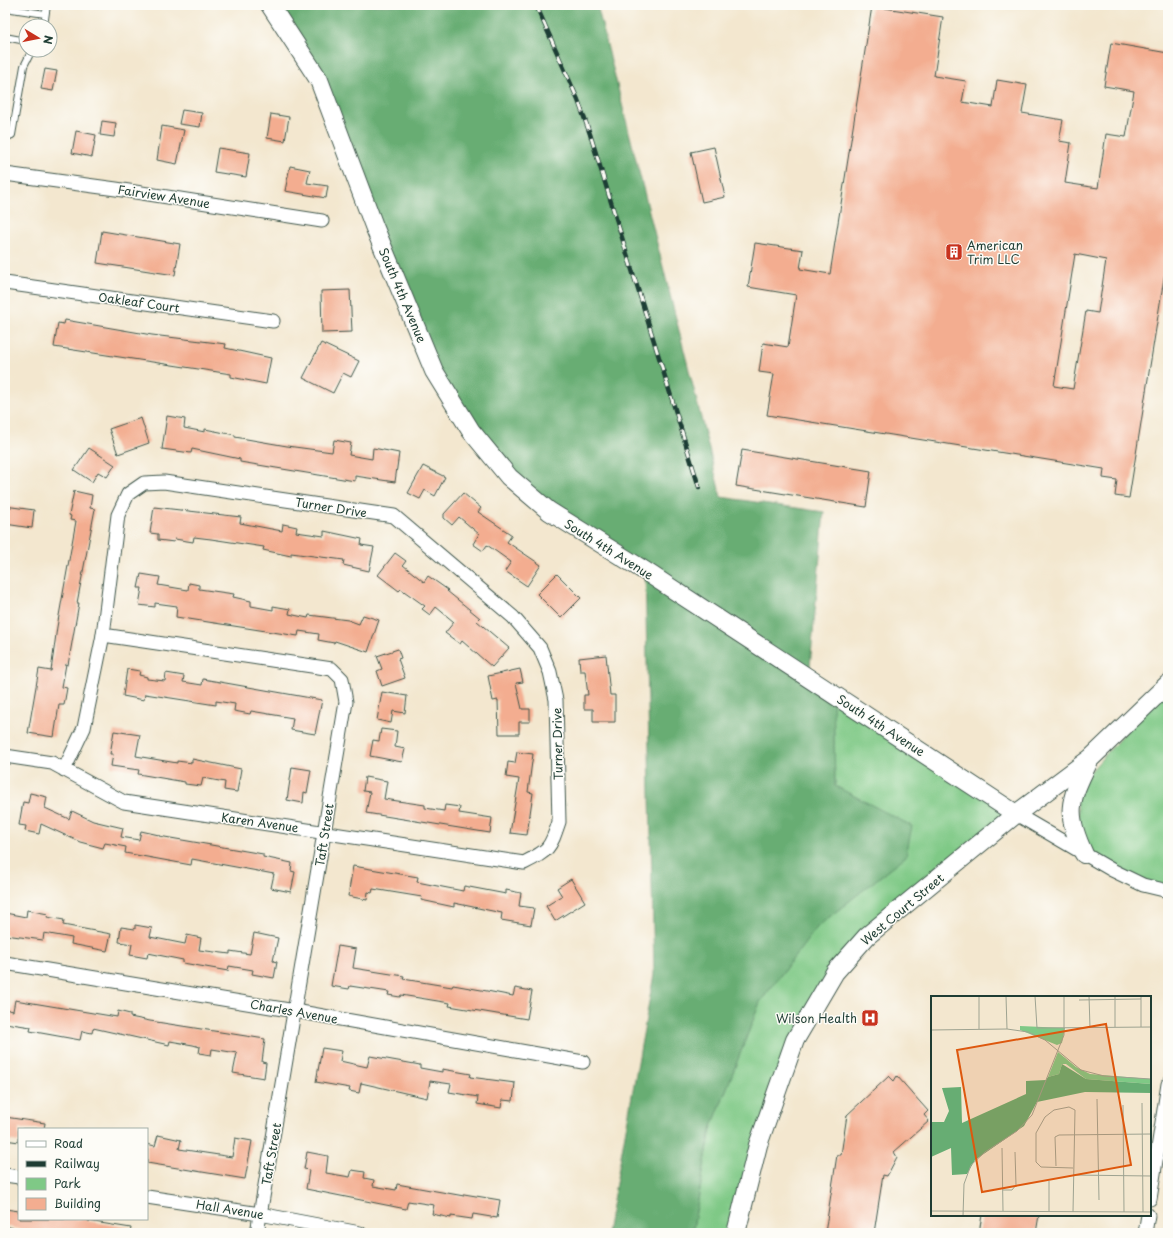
<svg xmlns="http://www.w3.org/2000/svg" width="1173" height="1238" font-family="'Playpen Sans',sans-serif">
  <style>
    .green { fill: #7fc986; stroke: #4f835d }
    .forest { fill: #67ad73; stroke: #437554 }
    .building { fill: #f3ad90; fill-rule: evenodd }
    .lines { fill: none; stroke-linecap: round; stroke-linejoin: round }
    .lane-casing { stroke: #3f564b; stroke-width: 8 }
    .street-casing { stroke: #3f564b; stroke-width: 15 }
    .secondary-casing { stroke: #3f564b; stroke-width: 20 }
    .lane { stroke: #fff; stroke-width: 6 }
    .street { stroke: #fff; stroke-width: 13 }
    .secondary { stroke: #fff; stroke-width: 18 }
    .rail-casing { stroke: #1f3d34; stroke-width: 4.5 }
    .rail { stroke: #fdfcf7; stroke-width: 3; stroke-dasharray: 9; stroke-linecap: butt }
    .labels { text-anchor: middle; dominant-baseline: central; stroke-width: 3; stroke-linejoin: round; paint-order: stroke }
    .street-label { font-size: 12px; fill: #1f3d34; stroke: #fdfcf7 }
    .poi-label { font-size: 12px; fill: #1f3d34; stroke: #fdfcf7; text-anchor: start }
    .inset-road { fill: none; stroke: #9ea391; stroke-width: 1 }
    .view { fill: #de580e; fill-opacity: 0.15; stroke: #de580e; stroke-width: 2 }
    .inset-edge { fill: none; stroke: #1f3d34; stroke-width: 2 }
  </style>
  <rect width="100%" height="100%" fill="#fdfcf7"/>
  <filter id="ink" filterUnits="userSpaceOnUse"><feTurbulence type="fractalNoise" baseFrequency=".025" numOctaves="2"/><feDisplacementMap in="SourceGraphic" scale="8" xChannelSelector="R" yChannelSelector="G"/><feConvolveMatrix kernelMatrix="1 2 1 2 8 2 1 2 1" color-interpolation-filters="sRGB"/></filter>
  <filter id="wash" filterUnits="userSpaceOnUse"><feTurbulence type="fractalNoise" baseFrequency=".012" numOctaves="4" result="noise"/><feDisplacementMap in="SourceGraphic" scale="16" xChannelSelector="R" yChannelSelector="G"/><feGaussianBlur stdDeviation="0.9" result="paint"/><feColorMatrix in="noise" values="0 0 0 0 0 0 0 0 0 0 0 0 0 0 0 0 0 1.4 0 .05"/><feComposite in="paint" operator="in"/></filter>
  <g filter="url(#wash)">
    <rect width="100%" height="100%" fill="#f3e7cf"/>
    <g class="green">
      <path d="M1168,684V891L1084,854L1075,789Z"/>
      <path d="M833,694L1016,814L867,936L795,1040L736,1233H692L711,1129L760,1002L818,926L906,856L911,826L835,786Z"/>
    </g>
    <path class="forest" d="M270,5H597L721,497L824,512L809,678L833,694L835,786L912,826L906,856L818,926L760,1002L711,1129L692,1233H607L654,974L645,571L509,477L434,371L319,80Z"/>
    <g id="blocks">
      <g class="building">
        <path d="M872,6L943,17L934,76L966,81L962,102L993,107L997,80L1027,85L1022,113L1063,120L1059,141L1071,143L1065,183L1098,188L1106,134L1126,137L1134,91L1104,86L1111,43L1168,53V253L1129,498L1115,496L1117,480L1103,478L1104,469L767,415L774,374L759,372L763,343L788,347L796,295L748,287L755,243L803,250L800,269L830,274ZM1075,254L1106,260L1098,313L1086,311L1073,389L1054,386Z"/>
        <path d="M45,69L57,71L53,91L41,89Z"/>
        <path d="M182,110L202,113L200,127L179,124Z"/>
        <path d="M271,114L289,117L285,141L267,138Z"/>
        <path d="M102,121L116,123L114,137L100,135Z"/>
        <path d="M162,126L184,130L177,164L157,160Z"/>
        <path d="M76,131L96,135L92,157L72,153Z"/>
        <path d="M714,147L725,197L702,202L691,152Z"/>
        <path d="M218,148L250,153L246,177L214,172Z"/>
        <path d="M290,166L310,170L307,183L328,186L326,198L285,191Z"/>
        <path d="M102,231L180,244L175,275L97,263Z"/>
        <path d="M350,290L352,332L322,333L321,291Z"/>
        <path d="M65,320L152,335L226,344L225,348L271,358L266,384L231,377V374L54,347L58,323L64,324Z"/>
        <path d="M321,343L359,361L351,377L343,373L333,393L303,378Z"/>
        <path d="M167,416L185,419L184,428L205,432V429L235,435V437L287,446L332,452L334,440L351,443L349,455L372,459L373,448L399,453L395,482L355,476V481L240,462V459L192,449L191,453L162,449Z"/>
        <path d="M141,418L149,443L118,454L109,429Z"/>
        <path d="M89,448L115,465L107,477L98,472L92,482L74,470Z"/>
        <path d="M742,450L871,471L866,507L736,486Z"/>
        <path d="M423,466L445,477L435,496L425,490L420,499L408,493Z"/>
        <path d="M74,491L92,495L90,508L95,509L77,603H79L68,665L66,664L62,687L67,688L64,705H59L54,737L28,733L39,669L51,671L57,627L76,521L70,520L71,516L69,515Z"/>
        <path d="M463,493L481,508L478,512L512,535L507,542L541,565L527,586L505,571L511,562L487,545L483,551L473,544L479,534L459,517L452,525L444,518V514Z"/>
        <path d="M5,506L34,510L32,528L5,524Z"/>
        <path d="M154,507L241,517L240,523L282,531L283,524L297,527L296,532L324,536V531L362,539L361,545L374,547L369,571L343,565L344,560L291,553V556L263,550L264,547L211,539L194,537L193,542L175,539L174,542L158,540V534L150,533Z"/>
        <path d="M395,553L406,561L403,565L424,582L428,576L448,590L447,591L480,618L477,621L509,648L492,667L462,641L460,644L445,633L454,622L436,607L430,615L422,609L425,606L401,589L399,591L378,575Z"/>
        <path d="M141,574L160,577L158,585L188,590L189,583L199,585V589L234,594L233,597L251,601V606L273,610V606L290,609L289,614L308,618L309,615L348,620L359,624L363,615L379,620L368,652L335,641L334,643L318,640L319,634L299,631L298,636L176,617L177,606L155,603V607L139,605L142,588H138Z"/>
        <path d="M557,574L581,598L561,618L537,594Z"/>
        <path d="M398,649L401,658L398,659L405,678L382,686L377,671L382,669L377,656Z"/>
        <path d="M606,655L610,695H615V722H593V709H584V695H588L585,671H580L579,658Z"/>
        <path d="M127,669L140,671L139,675L147,677V679L165,681L166,673L184,676L183,682L202,685L203,679L322,700L315,734L291,730L293,718L251,711L250,714L234,711L235,704L216,701V705L145,694L144,700L123,696Z"/>
        <path d="M520,669L523,682L516,683L522,709H530V722H519V734H499L498,700L493,701L488,676Z"/>
        <path d="M382,692L407,696L405,713L393,711L391,723L377,720Z"/>
        <path d="M381,729L397,731L395,747L405,749L402,762L370,756L373,740L379,741Z"/>
        <path d="M114,731L140,735L136,756L177,763V761L192,763V759L241,769L237,792L224,790L225,782L203,778L201,786L185,784V782L138,774L139,770L111,766L113,754H110Z"/>
        <path d="M517,752L533,754L528,792L533,793L527,835L510,833L519,779L506,777L508,762L515,763Z"/>
        <path d="M292,767L311,770L307,793L304,792L303,803L287,800Z"/>
        <path d="M365,777L387,781L384,799L425,805V808L444,811L445,805L460,807L459,813L492,818L490,833L366,813L370,792L363,791Z"/>
        <path d="M30,793L47,797L45,808L69,819L72,811L93,821L123,828L121,837L139,840L141,831L159,835V836L263,854V857L292,863L291,871L295,872L291,892L271,888L274,874L192,859L191,865L125,853L126,847L105,843L103,848L80,842L41,824L39,834L25,831L26,826L19,825L23,802L28,803Z"/>
        <path d="M353,866L418,877L417,882L463,891L464,886L506,894V890L521,893L519,906L534,908L531,925L501,920L502,913L454,903V907L421,900L422,897L373,889L372,893L368,892L367,900L348,896Z"/>
        <path d="M571,879L585,902L555,921L546,906L562,896L557,888Z"/>
        <path d="M27,910L48,914L47,917L64,920L63,925L111,934L107,951L71,944L72,938L44,933L43,940L5,935V913L26,917Z"/>
        <path d="M135,925L152,928L150,937L185,944L187,935L201,938L199,950L230,954V951L250,954L254,933L278,938L273,961L277,962L274,978L252,974L253,970L229,966L228,971L183,963V960L148,953L147,958L130,955L132,944L119,942L121,927L135,929Z"/>
        <path d="M338,946L356,949L353,968L404,976L403,979L452,987L453,985L487,991L513,996L515,988L532,991L527,1019L449,1006L450,1003L401,995L400,997L388,995L389,992L350,986L349,989L331,986Z"/>
        <path d="M15,1000L117,1017L118,1011L130,1014V1017L150,1021L265,1039L262,1062L266,1063L264,1078L233,1073L237,1053L212,1049L211,1055L199,1053L200,1047L193,1045L170,1041L169,1045L93,1028L92,1033L82,1031L80,1040L30,1031L31,1027L5,1023V1009L13,1011Z"/>
        <path d="M322,1048L342,1051L340,1061L367,1067L370,1056L420,1065V1068L442,1072V1069L471,1074L470,1077L515,1083L513,1101L502,1100L501,1108L477,1104L478,1097L449,1092L451,1084L430,1081L427,1098L361,1083L359,1093L349,1091L350,1088L316,1082Z"/>
        <path d="M889,1076L894,1081L897,1076L928,1111L924,1115L929,1121L894,1152L897,1157L887,1176L883,1175L874,1233H825L837,1155H841L847,1115Z"/>
        <path d="M5,1117L45,1123L44,1129H19V1142L5,1140Z"/>
        <path d="M158,1135L181,1140L179,1149L232,1157L235,1138L252,1141L245,1179L147,1163V1144L155,1146Z"/>
        <path d="M307,1152L328,1156L326,1173L350,1177L352,1170L365,1172L364,1178L374,1180L373,1186L396,1190L397,1184L464,1196V1194L500,1200L497,1218L473,1214L472,1219L451,1216V1218L432,1214L434,1205L408,1201L406,1209L306,1189L309,1170L304,1169Z"/>
        <path d="M5,1209L19,1211V1219H88V1221L131,1228L130,1233H59L45,1231V1233L13,1228L5,1226Z"/>
        <path d="M982,1215H1039L1036,1233H979Z"/>
      </g>
    </g>
  </g>
  <g filter="url(#ink)">
    <use href="#blocks" fill-opacity="0" stroke="#3f564b" stroke-width="1"/>
    <g class="lines">
      <defs>
        <g id="lane">
          <path d="M5,8L45,14"/>
          <path d="M44,26L47,5"/>
          <path d="M5,37L26,41"/>
          <path d="M5,138L12,135L24,66L32,50"/>
        </g>
        <g id="street">
          <path d="M5,174L116,189L322,221"/>
          <path d="M5,283L273,321"/>
          <path d="M103,635L332,669L342,679L346,702L257,1233"/>
          <path d="M5,756L52,763L124,802L524,863C549,850 550,849 559,822L556,700L550,672L540,648L513,617L394,516L164,482L144,483L128,494L118,515L103,635L84,728L64,770"/>
          <path d="M1016,814L1112,870L1143,885L1168,891"/>
          <path d="M5,963L295,1011L583,1062"/>
          <path d="M5,1175L19,1177"/>
          <path d="M147,1197L260,1214L360,1233"/>
          <path d="M1150,1199L1168,1084"/>
          <path d="M1145,1233L1148,1215"/>
        </g>
        <g id="secondary">
          <path d="M270,5L319,80L374,226L434,371L471,431L509,477L549,511L645,571L1016,814"/>
          <path d="M1084,854C1065,814 1069,801 1088,763"/>
          <path d="M736,1233L758,1145L795,1040L835,972L867,936L1016,814L1091,758L1168,684"/>
        </g>
      </defs>
      <use href="#lane" class="lane-casing"/>
      <use href="#street" class="street-casing"/>
      <use href="#secondary" class="secondary-casing"/>
      <use href="#lane" class="lane"/>
      <use href="#street" class="street"/>
      <use href="#secondary" class="secondary"/>
      <defs>
        <path id="rail" d="M536,5L578,100L590,134L699,487"/>
      </defs>
      <use href="#rail" class="rail-casing"/>
      <use href="#rail" class="rail"/>
    </g>
  </g>
  <defs>
    <symbol id="building-square" viewBox="-11 -11 22 22"><rect x="-9" y="-9" width="18" height="18" rx="4" fill="#c8321e" stroke="#fdfcf7"/><path d="M-4-6H4V6H1V3H-1V6H-4ZM-2.5-4.3h1.7v1.8h-1.7ZM.8-4.3h1.7v1.8H.8ZM-2.5-1h1.7V.8h-1.7ZM.8-1h1.7V.8H.8Z" fill="#fff"/></symbol>
    <symbol id="hospital-square" viewBox="-11 -11 22 22"><rect x="-9" y="-9" width="18" height="18" rx="4" fill="#c8321e" stroke="#fdfcf7"/><path d="M-5-5h3v3.5h4V-5h3V5h-3V1.5h-4V5h-3Z" fill="#fff"/></symbol>
  </defs>
  <g fill-rule="evenodd">
    <use href="#building-square" x="944" y="242" width="20" height="20"/>
    <use href="#hospital-square" x="860" y="1008" width="20" height="20"/>
  </g>
  <g class="labels">
    <g class="street-label">
      <text transform="translate(164 196) rotate(9)">Fairview Avenue</text>
      <text transform="translate(403 295) rotate(67)">South 4th Avenue</text>
      <text transform="translate(139 302) rotate(8)">Oakleaf Court</text>
      <text transform="translate(331 507) rotate(9)">Turner Drive</text>
      <text transform="translate(609 549) rotate(32)">South 4th Avenue</text>
      <text transform="translate(881 725) rotate(33)">South 4th Avenue</text>
      <text transform="translate(557 744) rotate(-91)">Turner Drive</text>
      <text transform="translate(260 822) rotate(8)">Karen Avenue</text>
      <text transform="translate(324 835) rotate(-81)">Taft Street</text>
      <text transform="translate(902 909) rotate(-40)">West Court Street</text>
      <text transform="translate(294 1011) rotate(10)">Charles Avenue</text>
      <text transform="translate(271 1154) rotate(-80)">Taft Street</text>
      <text transform="translate(230 1209) rotate(9)">Hall Avenue</text>
    </g>
    <g class="poi-label">
      <text x="967" y="245">American<tspan x="967" dy="14">Trim LLC</tspan></text>
      <text x="857" y="1018" text-anchor="end">Wilson Health</text>
    </g>
  </g>
  <g transform="translate(931 996)">
    <rect width="220" height="220" fill="#f3e7cf"/>
    <path d="M89,30L134,32L131,47L126,49L89,34ZM127,56L145,71L159,78L220,83V88L155,83L135,68H131L128,78L117,81Z" fill="#7fc986"/>
    <path d="M131,68L155,83L220,88V97L154,96L106,106L93,130L44,164L36,178L21,179L20,152L0,161V126H13L18,115L11,92L30,91L31,127L95,98V85L115,84L117,81L128,78Z" fill="#67ad73"/>
    <path class="inset-road" d="M48,0V33M75,0L76,33M104,0L106,32L220,31M158,0L159,32M210,0V31M148,4L210,3M184,31V0M0,34L76,33L97,36L114,44L150,74L173,80L220,83M166,103L168,204M211,107L212,216M192,109L193,216M71,152L72,215M125,170L124,141L128,139L220,138M142,179L220,180M118,185V215M72,194H81L85,189L84,156M0,215L220,216M142,216L144,114L138,111L123,114L114,121L105,137V166L110,171L142,172M32,220L33,188L40,169L54,156L86,135L101,119L133,39V0"/>
    <path class="view" d="M175,28L200,169L51,196L26,54Z"/>
    <rect width="220" height="220" class="inset-edge"/>
  </g>
  <rect width="1173" height="1238" fill="none" stroke="#fdfcf7" stroke-width="20"/>
  <rect x="18" y="1128" width="130" height="92" fill="#fdfcf7" stroke="#a4b0a9"/>
  <rect x="26" y="1141" width="20" height="6" fill="#ffffff" stroke="#a4b0a9"/>
  <text x="54" y="1148" font-size="12" fill="#1f3d34">Road</text>
  <rect x="26" y="1161" width="20" height="6" fill="#1f3d34" stroke="#a4b0a9"/>
  <text x="54" y="1168" font-size="12" fill="#1f3d34">Railway</text>
  <rect x="26" y="1178" width="20" height="12" fill="#7fc986" stroke="#a4b0a9"/>
  <text x="54" y="1188" font-size="12" fill="#1f3d34">Park</text>
  <rect x="26" y="1198" width="20" height="12" fill="#f3ad90" stroke="#a4b0a9"/>
  <text x="54" y="1208" font-size="12" fill="#1f3d34">Building</text>
  <g transform="translate(38 38) rotate(100)"><circle r="19" fill="#fdfcf7" stroke="#a4b0a9"/>
  <path d="M0-3L7 15L0 10L-7 15Z" fill="#c8321e"/>
  <text y="-6" font-size="11" font-weight="bold" text-anchor="middle" fill="#1f3d34">N</text>
  </g>
</svg>
